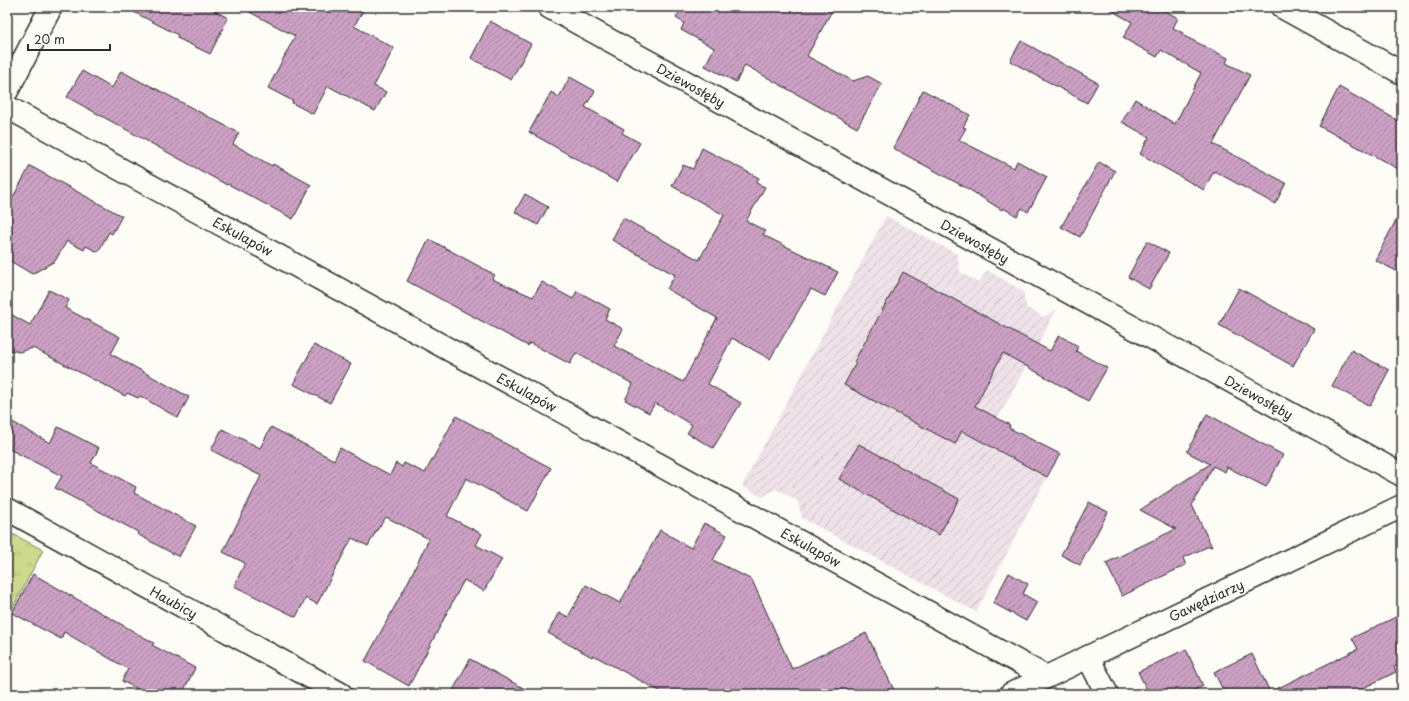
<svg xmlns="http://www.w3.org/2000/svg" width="1409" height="701" font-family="'Playpen Sans',sans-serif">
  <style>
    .industrial { fill: url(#industrial-furrows) }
    .grass { fill: url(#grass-tufts); stroke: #7c825c }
    .building { fill: url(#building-hatch); stroke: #2b2b2b }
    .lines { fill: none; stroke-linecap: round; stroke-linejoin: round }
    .street-casing { stroke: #2b2b2b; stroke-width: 25 }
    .street { stroke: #fdfcf7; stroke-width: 22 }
    .labels { text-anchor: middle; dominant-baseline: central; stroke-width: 3.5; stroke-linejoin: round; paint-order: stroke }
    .street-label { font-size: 13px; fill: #2b2b2b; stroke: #fdfcf7 }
  </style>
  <defs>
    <pattern id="industrial-furrows" width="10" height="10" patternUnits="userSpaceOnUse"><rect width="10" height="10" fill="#efe1e8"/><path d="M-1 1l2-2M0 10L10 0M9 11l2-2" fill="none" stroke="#cdc1c7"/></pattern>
    <pattern id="grass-tufts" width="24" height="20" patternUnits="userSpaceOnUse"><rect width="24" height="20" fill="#cdd98c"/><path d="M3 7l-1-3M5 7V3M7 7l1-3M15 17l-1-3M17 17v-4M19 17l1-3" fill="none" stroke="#b0ba79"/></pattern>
    <pattern id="building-hatch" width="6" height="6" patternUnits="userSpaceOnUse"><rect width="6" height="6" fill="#cda1c5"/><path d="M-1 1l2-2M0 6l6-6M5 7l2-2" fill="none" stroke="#a783a0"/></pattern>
  </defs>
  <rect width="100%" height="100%" fill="#fdfcf7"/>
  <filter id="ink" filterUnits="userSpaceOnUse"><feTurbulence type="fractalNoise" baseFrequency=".025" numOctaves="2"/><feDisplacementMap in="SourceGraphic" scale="8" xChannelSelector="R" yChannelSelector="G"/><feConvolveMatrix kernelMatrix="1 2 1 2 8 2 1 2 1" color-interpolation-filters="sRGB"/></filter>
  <g filter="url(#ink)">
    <path class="industrial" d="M886,216L957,254L960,272L979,283L987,270L1023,291L1026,307L1043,317L1057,309L984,444L1047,477L976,612L802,518L798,501L776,489L762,497L742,486Z"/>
    <path class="grass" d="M7,531L43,550L7,619Z"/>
    <g class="building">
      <path d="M124,7H208L228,18L210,54L177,38L178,35Z"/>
      <path d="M240,7H365L354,26L394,48L374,86L386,92L375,111L328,86L313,114L292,103L293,101L268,88L295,36Z"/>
      <path d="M682,7H834L807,56L853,81L868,76L882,84L857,128L745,65L736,82L705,66L714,48L681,30L684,23L676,18Z"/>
      <path d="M1105,7H1158L1178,18L1173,28L1183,33L1182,35L1228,58L1226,63L1250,75L1213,144L1286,183L1275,204L1214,171L1204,190L1140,154L1149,137L1122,122L1135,99L1175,124L1201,73L1161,50L1157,57L1123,38L1132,22Z"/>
      <path d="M490,21L531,44L511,80L471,58Z"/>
      <path d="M1021,41L1098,83L1087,103L1010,61Z"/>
      <path d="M82,71L112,88L121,71L147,85V84L239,133L233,144L272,166L273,164L311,185L293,219L228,184L227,185L67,97Z"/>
      <path d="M570,77L595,91L585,107L624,129L622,133L640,143L617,182L529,132L551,92L559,97Z"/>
      <path d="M1339,87L1402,123V171L1319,126Z"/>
      <path d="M923,90L970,115L963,127L966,128L959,140L1014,168L1017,161L1047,177L1028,212L1022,208L1017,216L1003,208L1002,210L970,190L893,148Z"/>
      <path d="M702,148L759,178L756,183L765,187L746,221L766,231L763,235L838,272L825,296L811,289L770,359L732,338L708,384L741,403L713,448L687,433L692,425L655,403L649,413L625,400L633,384L576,353L570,364L530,343L528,346L407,281L429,239L495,275L492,279L533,297L542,282L573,299L577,291L610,309L605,319L623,329L614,346L683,382L717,318L667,289L675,275L612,240L623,218L699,260L724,215L672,186L683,165L693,169Z"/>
      <path d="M1099,162L1115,171L1080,237L1061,227Z"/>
      <path d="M30,166L122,216L112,234L109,232L98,252L86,246L84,250L67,241L55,261L32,274L7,259V208Z"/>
      <path d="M525,194L548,207L538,225L515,212Z"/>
      <path d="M1402,209V274L1375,260Z"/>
      <path d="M1147,241L1169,253L1149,289L1128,277Z"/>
      <path d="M903,272L1050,351L1059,335L1078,346L1076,351L1107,368L1088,401L1003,353L975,406L1010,425L1009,428L1060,454L1047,477L962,431L955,444L844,385L856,363L854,362Z"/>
      <path d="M1239,288L1314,329L1293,366L1219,325Z"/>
      <path d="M49,290L69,300L65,308L120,337L111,354L189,397L178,418L140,396L138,398L127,393L125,396L33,348L19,352L7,349V312L30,325Z"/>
      <path d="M314,345L351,364L330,403L293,384Z"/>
      <path d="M1351,350L1389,370L1370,406L1332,386Z"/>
      <path d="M1207,414L1283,455L1266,487L1227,467L1225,472L1213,466L1192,505L1212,547L1209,546L1183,558L1186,565L1122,596L1106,563L1176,529L1140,510L1210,464L1187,452Z"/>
      <path d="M456,416L493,436V437L551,468L528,511L466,478L447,516L482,534L476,545L502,559L484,591L464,580L409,686L365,661L407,584L429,539L386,517L375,533L368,546L352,538L317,604L306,598L296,617L234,586L245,563L223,552L261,476L211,450L222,429L260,448L271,427L334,460L340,448L390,475L396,463L402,467L404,463L425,473Z"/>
      <path d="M7,419L50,443L58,427L99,448L91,463L136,487L134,493L196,526L179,557L137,534L138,532L55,488L62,476L7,448Z"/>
      <path d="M859,444L959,499L939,535L839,479Z"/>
      <path d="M1089,502L1108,512L1080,565L1061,555Z"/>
      <path d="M704,523L727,535L713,560L752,580L792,669L866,633L896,694H665L593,655L592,657L548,633L559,612L568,617L586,585L620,603L660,530L691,548Z"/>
      <path d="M1009,573L1028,584L1023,594L1037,602L1026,621L993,603Z"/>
      <path d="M33,574L154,643L152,645L195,668L182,694H147L122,681L128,669L64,632L61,639L12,613Z"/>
      <path d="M1402,614V664L1394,667L1396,672L1351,694H1225L1214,672L1252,654L1270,692L1358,649L1352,638Z"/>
      <path d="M1186,649L1203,686L1186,694H1149L1138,672Z"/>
      <path d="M470,659L534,694H451Z"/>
    </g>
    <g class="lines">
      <defs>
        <g id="street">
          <path d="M549,7L1402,475"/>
          <path d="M1282,7L1402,73"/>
          <path d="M7,91L51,7"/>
          <path d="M7,107L1046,677"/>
          <path d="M7,509L341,694"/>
          <path d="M1088,657L1107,694"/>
          <path d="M1011,694L1402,506"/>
        </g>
      </defs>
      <use href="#street" class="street-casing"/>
      <use href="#street" class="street"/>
    </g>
  </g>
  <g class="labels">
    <g class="street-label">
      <text transform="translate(691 85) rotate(29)">Dziewosłęby</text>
      <text transform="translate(243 236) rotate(29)">Eskulapów</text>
      <text transform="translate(975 241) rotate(29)">Dziewosłęby</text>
      <text transform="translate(527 392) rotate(29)">Eskulapów</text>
      <text transform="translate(1259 397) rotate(29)">Dziewosłęby</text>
      <text transform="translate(811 547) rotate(29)">Eskulapów</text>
      <text transform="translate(1206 600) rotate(-25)">Gawędziarzy</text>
      <text transform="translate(174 602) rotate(29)">Haubicy</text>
    </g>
  </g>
  <rect width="1409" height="701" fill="none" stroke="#fdfcf7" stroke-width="24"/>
  <rect x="12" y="12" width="1385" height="677" fill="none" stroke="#2b2b2b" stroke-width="1.5" filter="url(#ink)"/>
  <path d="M28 44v6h82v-6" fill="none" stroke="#2b2b2b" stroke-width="2"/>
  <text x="34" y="44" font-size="12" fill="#2b2b2b" stroke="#fdfcf7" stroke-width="3" paint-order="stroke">20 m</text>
</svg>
